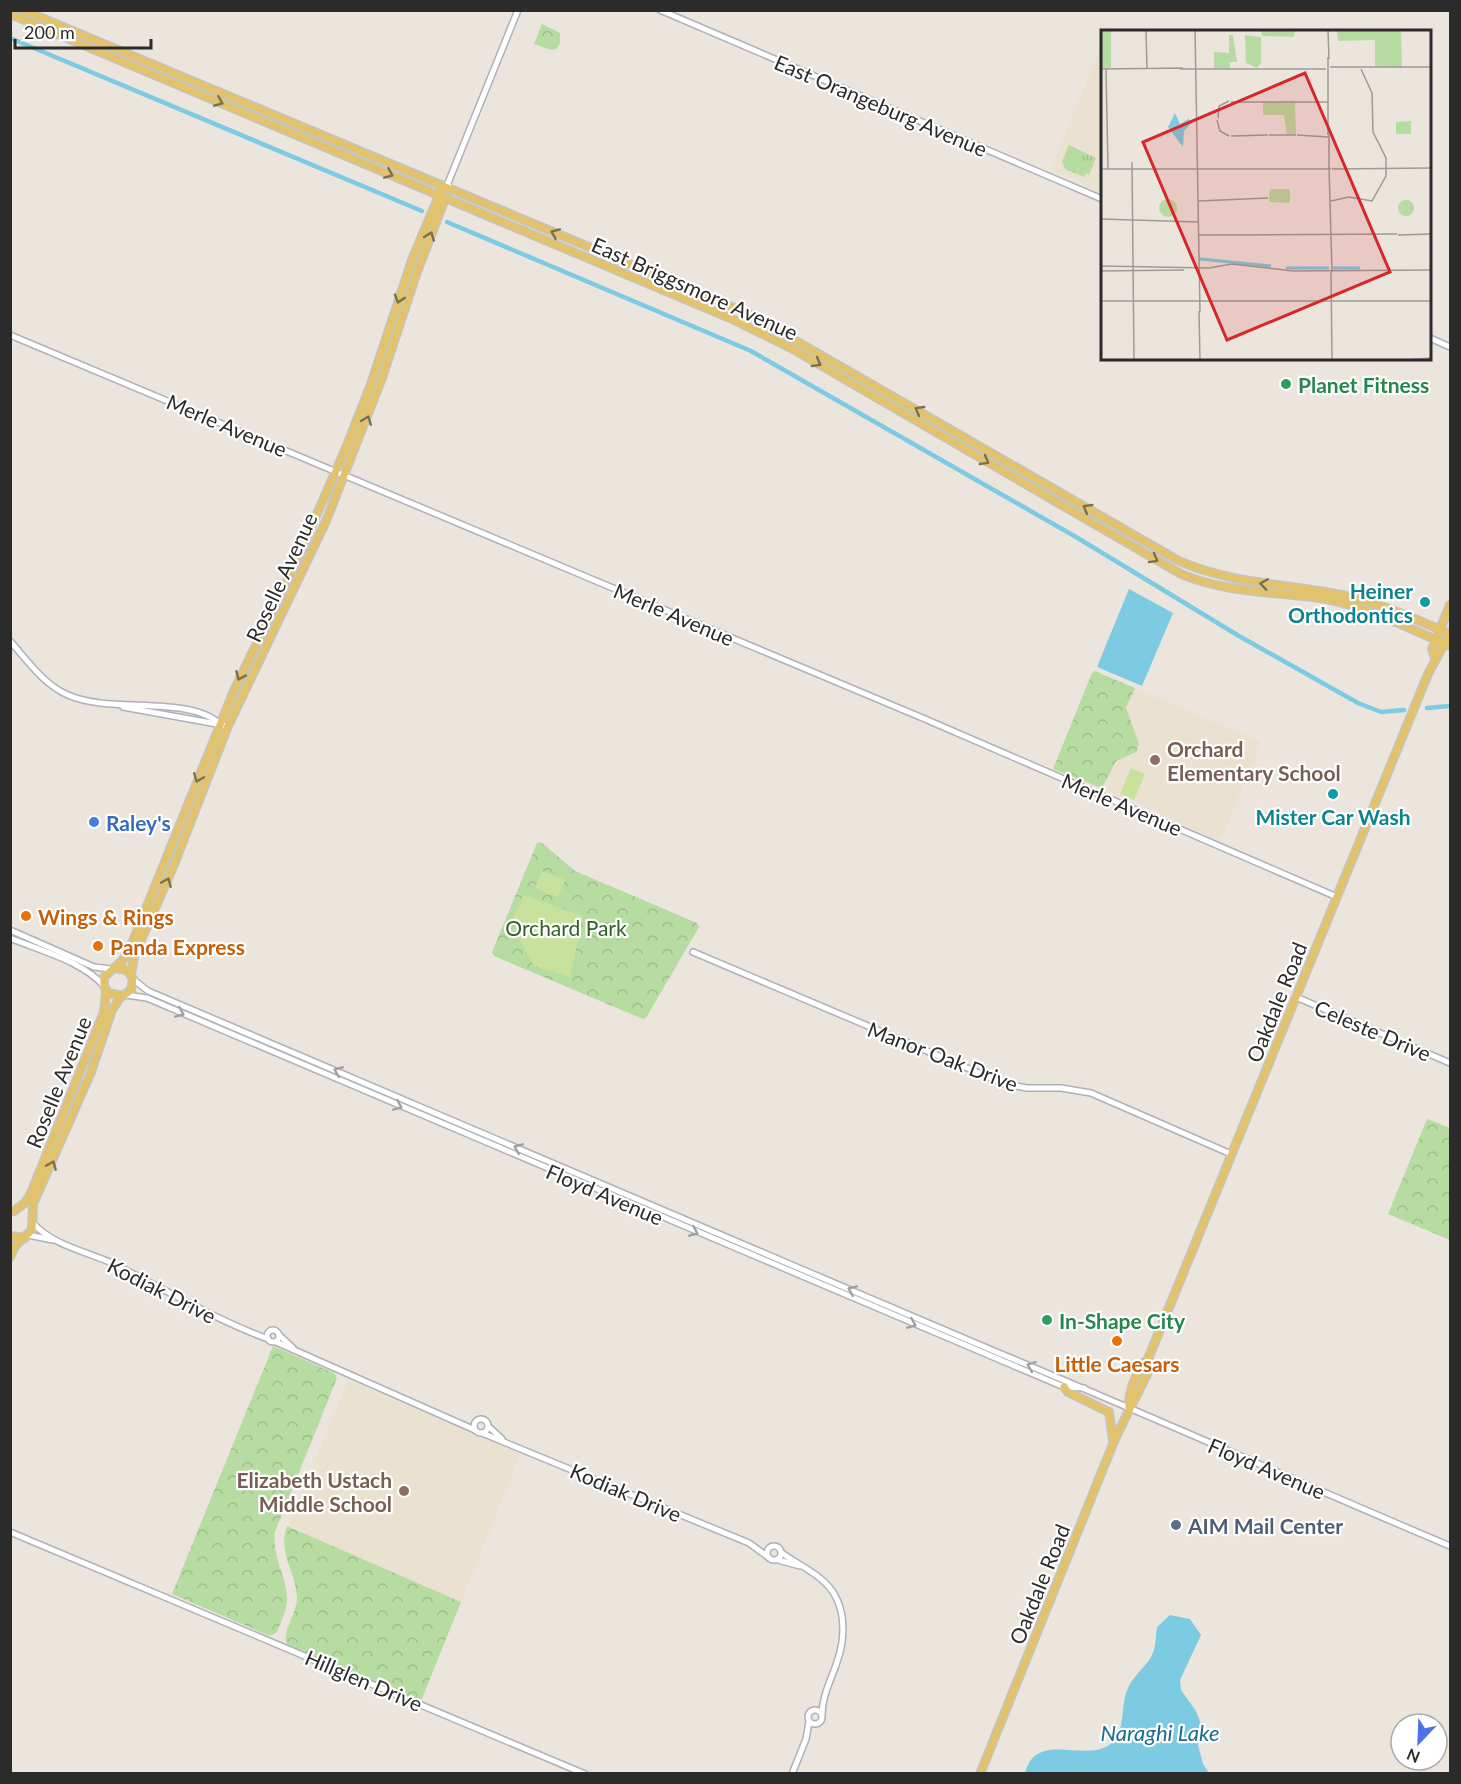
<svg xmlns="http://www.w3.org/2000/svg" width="1461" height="1784" font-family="Lato,sans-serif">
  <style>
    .education { fill: #ebe1d0 }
    .grass { fill: url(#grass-tufts) }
    .park { fill: url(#park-crowns) }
    .pitch { fill: #c8e29d }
    .water { fill: #7ccbe2 }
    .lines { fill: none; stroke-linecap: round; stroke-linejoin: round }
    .canal { stroke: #7ccbe2; stroke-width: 4.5 }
    .minor-casing { stroke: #afb1ba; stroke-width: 8 }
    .major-casing { stroke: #c4c4c4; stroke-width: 10 }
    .minor { stroke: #fff; stroke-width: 5 }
    .major { stroke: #e2c36c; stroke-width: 7 }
    .oneway { stroke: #7d6f48 }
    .oneway2 { stroke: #a0a0a0 }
    .leisure-dot { fill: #2e9e5b; stroke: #fff; stroke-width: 2 }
    .culture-dot { fill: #0f9aa8; stroke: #fff; stroke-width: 2 }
    .education-dot { fill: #8d6e63; stroke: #fff; stroke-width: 2 }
    .shop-dot { fill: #3f7fe0; stroke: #fff; stroke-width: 2 }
    .food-dot { fill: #e8710a; stroke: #fff; stroke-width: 2 }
    .service-dot { fill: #5c6f8a; stroke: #fff; stroke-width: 2 }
    .labels { text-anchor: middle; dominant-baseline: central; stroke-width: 4.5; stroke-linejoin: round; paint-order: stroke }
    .street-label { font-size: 21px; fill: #2b2b2b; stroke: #fff }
    .leisure-label { font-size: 21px; font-weight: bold; fill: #27864d; stroke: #fff; text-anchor: start }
    .culture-label { font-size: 21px; font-weight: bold; fill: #0d838f; stroke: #fff; text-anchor: end }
    .education-label { font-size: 21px; font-weight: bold; fill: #785e54; stroke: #fff; text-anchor: start }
    .shop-label { font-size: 21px; font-weight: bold; fill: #366cbe; stroke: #fff; text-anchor: start }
    .food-label { font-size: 21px; font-weight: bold; fill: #c56008; stroke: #fff; text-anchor: start }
    .park-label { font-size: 21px; fill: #316122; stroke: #fff }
    .service-label { font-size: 21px; font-weight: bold; fill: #4e5e75; stroke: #fff; text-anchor: start }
    .water-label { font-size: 22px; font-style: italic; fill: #1b6b8e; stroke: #fff }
    .inset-river { fill: none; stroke: #7ccbe2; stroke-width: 3 }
    .inset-road { fill: none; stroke: #9e9b96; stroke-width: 1.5 }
    .view { fill: #d62828; fill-opacity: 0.15; stroke: #d62828; stroke-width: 3 }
    .inset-edge { fill: none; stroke: #2b2b2b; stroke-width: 3 }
  </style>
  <defs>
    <pattern id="grass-tufts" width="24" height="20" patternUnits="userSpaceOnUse" patternTransform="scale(1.5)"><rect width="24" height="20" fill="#b7dca1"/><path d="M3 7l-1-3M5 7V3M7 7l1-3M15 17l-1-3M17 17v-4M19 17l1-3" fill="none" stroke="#9ebd8b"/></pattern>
    <pattern id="park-crowns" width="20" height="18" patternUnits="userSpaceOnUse" patternTransform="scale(1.5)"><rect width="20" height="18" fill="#b7dca1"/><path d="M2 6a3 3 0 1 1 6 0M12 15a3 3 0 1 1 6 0" fill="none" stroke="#9ebd8b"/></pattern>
  </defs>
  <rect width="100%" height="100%" fill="#ebe5de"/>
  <g class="education">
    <path d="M1100,49L1102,50V193L1051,169Z"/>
    <path d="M1095,671L1261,742L1222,838L1217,840L1125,797H1117L1053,769L1092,673Z"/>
    <path d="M351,1381L520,1454L461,1602L288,1527L347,1383Z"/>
  </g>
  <path class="grass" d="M1069,145L1096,158L1089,175L1086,173L1084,177L1065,169L1062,161Z"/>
  <g class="park">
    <path d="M542,24L560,33V44L556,49L551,50L534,44Z"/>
    <path d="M1095,671L1135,688L1126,708L1139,744L1136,752L1116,761L1102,788L1053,769L1092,673Z"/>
    <path d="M541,842L575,871L697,923L699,927L646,1018L643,1019L494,956L492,952L537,843Z"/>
    <path d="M1427,1119L1450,1128V1240L1388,1214Z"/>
    <path d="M273,1346L334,1373L337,1378L275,1532C271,1557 288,1577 287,1601C286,1612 281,1622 277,1632L270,1636L172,1594Z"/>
    <path d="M287,1526L461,1602L421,1701L287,1644C282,1631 296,1615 297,1599C297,1573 277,1553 287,1526Z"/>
  </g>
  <g class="pitch">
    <path d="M1131,768L1145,774L1134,800L1120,794Z"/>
    <path d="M542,871L565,880L558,897L535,888Z"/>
    <path d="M523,895L583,916L570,977L534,966L520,941L514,917Z"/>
  </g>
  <g class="water">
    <path d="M1129,589L1173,613L1142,686L1097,667Z"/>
    <path d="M1170,1615L1190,1619L1201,1635L1180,1680L1181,1690L1196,1711L1201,1724L1198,1745L1203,1764L1209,1773H1025C1036,1732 1079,1760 1106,1747C1128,1735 1119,1707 1128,1688C1134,1674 1150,1664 1154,1650C1156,1642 1156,1634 1157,1627Z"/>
  </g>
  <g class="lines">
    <g class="canal">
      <path d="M10,38L422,211"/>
      <path d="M447,222L751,351L1076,537L1239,636L1358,703L1381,712L1404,710"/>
      <path d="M1427,708L1450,706"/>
    </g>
    <defs>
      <g id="minor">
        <path d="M660,10L1102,199"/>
        <path d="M449,188L448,183L518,10"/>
        <path d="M10,335L925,719L1337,897"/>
        <path d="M1430,338L1450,347"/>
        <path d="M10,641C27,660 44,685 68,695C110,714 189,695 220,724"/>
        <path d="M123,707L228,726"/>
        <path d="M10,930L94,967L111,969"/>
        <path d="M10,938C41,951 82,961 104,986"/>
        <path d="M693,952L1005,1084L1027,1088H1061L1091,1093L1231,1154"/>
        <path d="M133,979L148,991L994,1351C1147,1414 1298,1482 1450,1546"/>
        <path d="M126,995L147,998L1064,1387L1084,1388"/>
        <path d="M1296,997L1450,1063"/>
        <path d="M33,1223C53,1246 89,1252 114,1264C166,1290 214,1319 268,1339"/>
        <path d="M28,1235L53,1240"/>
        <circle cx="273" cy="1336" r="6"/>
        <path d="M279,1335L293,1348"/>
        <path d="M276,1342L475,1430"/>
        <circle cx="481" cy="1426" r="7"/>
        <path d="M488,1426L502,1439"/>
        <path d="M482,1433L749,1543L768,1557"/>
        <path d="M10,1532L585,1774"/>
        <circle cx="774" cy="1553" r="7"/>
        <path d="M782,1553C794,1562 809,1569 821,1579C847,1600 847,1636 836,1665C830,1682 822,1697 822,1715"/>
        <path d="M778,1560L800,1566"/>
        <circle cx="815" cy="1717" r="7"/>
        <path d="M792,1774L806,1739L809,1722"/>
      </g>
      <g id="major">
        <path d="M23,10L749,314L1179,561C1232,584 1287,584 1342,595C1380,603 1415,619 1450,634"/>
        <path d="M10,14L732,319L791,348L1181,574C1229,594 1276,591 1326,599C1369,607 1410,629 1450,646"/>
        <path d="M1435,658L1432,649L1450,605"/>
        <path d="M115,968L127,970L133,979L131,990L123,996L108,993L104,986V977L123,960L133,941L233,693L295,564L346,448L371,384L412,260L441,191"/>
        <path d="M131,974L134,956L173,867L228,726L326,521L382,378L417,272L446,196"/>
        <path d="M14,1211L26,1202L31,1193L104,1012L106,991"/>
        <path d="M10,1236L25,1238"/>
        <path d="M10,1257L15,1246L32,1230L33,1204L91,1072L112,1010L121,996"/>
        <path d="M1064,1387L1068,1392L1109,1412L1113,1440"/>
        <path d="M1129,1407C1128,1394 1137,1367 1148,1359L1428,674L1450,633"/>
        <path d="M980,1774L1113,1444C1125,1416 1139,1393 1151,1365L1148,1359"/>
      </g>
    </defs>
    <use href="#minor" class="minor-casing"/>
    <use href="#major" class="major-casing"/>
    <use href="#minor" class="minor"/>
    <use href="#major" class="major"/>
  </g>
  <defs><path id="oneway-chevron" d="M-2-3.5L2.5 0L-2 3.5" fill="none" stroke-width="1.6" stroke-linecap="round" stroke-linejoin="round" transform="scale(1.5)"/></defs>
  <g class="oneway">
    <use href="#oneway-chevron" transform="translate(219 102) rotate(23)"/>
    <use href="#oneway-chevron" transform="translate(389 174) rotate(23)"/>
    <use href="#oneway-chevron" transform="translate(555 233) rotate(-157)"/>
    <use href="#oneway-chevron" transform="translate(430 236) rotate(-69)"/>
    <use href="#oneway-chevron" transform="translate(399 299) rotate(108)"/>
    <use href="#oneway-chevron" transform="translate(817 363) rotate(30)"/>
    <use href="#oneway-chevron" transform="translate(919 410) rotate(-150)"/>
    <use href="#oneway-chevron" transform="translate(367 420) rotate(-69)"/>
    <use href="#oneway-chevron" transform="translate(985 461) rotate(30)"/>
    <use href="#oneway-chevron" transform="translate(1087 508) rotate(-149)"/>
    <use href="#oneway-chevron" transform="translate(1154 559) rotate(29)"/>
    <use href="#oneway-chevron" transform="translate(1264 584) rotate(-172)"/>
    <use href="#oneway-chevron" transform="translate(240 676) rotate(114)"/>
    <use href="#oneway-chevron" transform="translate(198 778) rotate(112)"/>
    <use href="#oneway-chevron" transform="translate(167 882) rotate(-67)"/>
    <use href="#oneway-chevron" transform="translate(52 1165) rotate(-67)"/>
  </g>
  <g class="oneway2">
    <use href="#oneway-chevron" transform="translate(180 1013) rotate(24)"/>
    <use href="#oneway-chevron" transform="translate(338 1071) rotate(-157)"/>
    <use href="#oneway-chevron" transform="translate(398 1106) rotate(23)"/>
    <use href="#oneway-chevron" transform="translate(518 1148) rotate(-157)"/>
    <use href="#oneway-chevron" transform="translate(694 1232) rotate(23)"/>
    <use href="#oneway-chevron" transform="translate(852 1290) rotate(-157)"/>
    <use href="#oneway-chevron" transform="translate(912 1324) rotate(23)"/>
    <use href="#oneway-chevron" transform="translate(1031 1366) rotate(-159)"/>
  </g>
  <g class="leisure-dot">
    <circle cx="1286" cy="384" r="6"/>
    <circle cx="1047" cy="1320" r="6"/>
  </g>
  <g class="culture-dot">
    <circle cx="1425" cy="602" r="6"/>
    <circle cx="1333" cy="794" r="6"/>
  </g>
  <g class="education-dot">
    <circle cx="1155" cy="760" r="6"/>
    <circle cx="404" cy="1491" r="6"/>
  </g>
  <circle class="shop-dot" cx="94" cy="822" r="6"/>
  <g class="food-dot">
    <circle cx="26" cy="916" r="6"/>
    <circle cx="98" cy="946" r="6"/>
    <circle cx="1117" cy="1341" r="6"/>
  </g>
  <circle class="service-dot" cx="1176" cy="1525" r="6"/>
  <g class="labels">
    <g class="street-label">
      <text transform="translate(881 105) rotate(23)">East Orangeburg Avenue</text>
      <text transform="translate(695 288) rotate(24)">East Briggsmore Avenue</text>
      <text transform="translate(227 425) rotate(23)">Merle Avenue</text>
      <text transform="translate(281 577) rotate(-65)">Roselle Avenue</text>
      <text transform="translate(674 614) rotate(23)">Merle Avenue</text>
      <text transform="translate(1122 804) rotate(23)">Merle Avenue</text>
      <text transform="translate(1276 1002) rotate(-68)">Oakdale Road</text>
      <text transform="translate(1373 1030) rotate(23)">Celeste Drive</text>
      <text transform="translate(943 1056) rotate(21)">Manor Oak Drive</text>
      <text transform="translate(58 1082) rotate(-68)">Roselle Avenue</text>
      <text transform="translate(605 1194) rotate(23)">Floyd Avenue</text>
      <text transform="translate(162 1290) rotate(27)">Kodiak Drive</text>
      <text transform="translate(1267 1468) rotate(23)">Floyd Avenue</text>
      <text transform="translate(626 1492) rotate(23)">Kodiak Drive</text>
      <text transform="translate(1039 1584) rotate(-68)">Oakdale Road</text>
      <text transform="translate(364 1680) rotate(23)">Hillglen Drive</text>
    </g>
    <g class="leisure-label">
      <text x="1298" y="384">Planet Fitness</text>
      <text x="1059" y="1320">In-Shape City</text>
    </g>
    <g class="culture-label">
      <text x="1413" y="590">Heiner<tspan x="1413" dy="24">Orthodontics</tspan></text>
      <text x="1333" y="816" text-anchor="middle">Mister Car Wash</text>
    </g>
    <g class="education-label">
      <text x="1167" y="748">Orchard<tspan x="1167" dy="24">Elementary School</tspan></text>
      <text x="392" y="1479" text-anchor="end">Elizabeth Ustach<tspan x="392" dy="24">Middle School</tspan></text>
    </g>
    <g class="shop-label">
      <text x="106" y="822">Raley's</text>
    </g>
    <g class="food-label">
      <text x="38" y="916">Wings &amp; Rings</text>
      <text x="110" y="946">Panda Express</text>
      <text x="1117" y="1363" text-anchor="middle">Little Caesars</text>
    </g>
    <g class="park-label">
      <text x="566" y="927">Orchard Park</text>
    </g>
    <g class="service-label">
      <text x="1188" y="1525">AIM Mail Center</text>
    </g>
    <g class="water-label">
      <text x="1160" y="1732">Naraghi Lake</text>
    </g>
  </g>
  <g transform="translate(1101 30)">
    <rect width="330" height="330" fill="#ebe5de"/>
    <path d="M160,0H194L193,7L161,6ZM236,0H300L301,38L274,37V10L237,11ZM128,5H132L136,32H129V38H113V22L128,23ZM144,5L160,7V33L156,38L145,33Z" fill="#b7dca1"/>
    <path d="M0,0H10V38H0ZM275,0H298V9H275ZM162,72L180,73L185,85H162ZM194,72L195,105L186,104L181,73ZM310,91V104H295V92ZM169,159H189V173L168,172ZM58 178a9 9 0 1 1 18 0a9 9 0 1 1-18 0ZM297 178a8 8 0 1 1 16 0a8 8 0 1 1-16 0Z" fill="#b7dca1"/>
    <path d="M74,83L79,94L87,89L91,92L83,101L82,117L67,97Z" fill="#7ccbe2"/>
    <path class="inset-river" d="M99,229L170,236M185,238H228M232,238H259"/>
    <path class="inset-road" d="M45,0L46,38M94,0L99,282M227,0L228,29M227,27V105M229,37H330M0,39L82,38M5,39L7,139M79,39H225M130,72H227M117,88L118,76L128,71M116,90L119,101L128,106M168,105H195M196,105L227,107M130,106L167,105M31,132L33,330M228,136V105M0,139H228M230,139L228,137L231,242M231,139L330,138M97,171L167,168M230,171L248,167L271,171L285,146V128L272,102L271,63L260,39M0,189L98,192M98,205L296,204M297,205L330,204M0,236L108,238L131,234L192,241L330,240M0,241L83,240M230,242L231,330M0,271H330M98,281L99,330M304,330L330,328"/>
    <path class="view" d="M204,43L289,242L126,310L42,112Z"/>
    <rect width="330" height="330" class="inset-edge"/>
  </g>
  <rect width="1461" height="1784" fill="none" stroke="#2b2b2b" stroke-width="24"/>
  <g transform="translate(1419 1742) rotate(203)"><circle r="28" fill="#ffffff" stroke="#aaaaaa" stroke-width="1.5"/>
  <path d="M0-4.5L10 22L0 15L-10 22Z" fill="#4f71e7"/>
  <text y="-9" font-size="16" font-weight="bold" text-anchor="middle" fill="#2b2b2b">N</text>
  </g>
  <path d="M15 39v9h136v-9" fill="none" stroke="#2b2b2b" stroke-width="3"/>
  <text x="24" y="39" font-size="18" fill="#2b2b2b" stroke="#ffffff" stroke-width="4.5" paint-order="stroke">200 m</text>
</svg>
